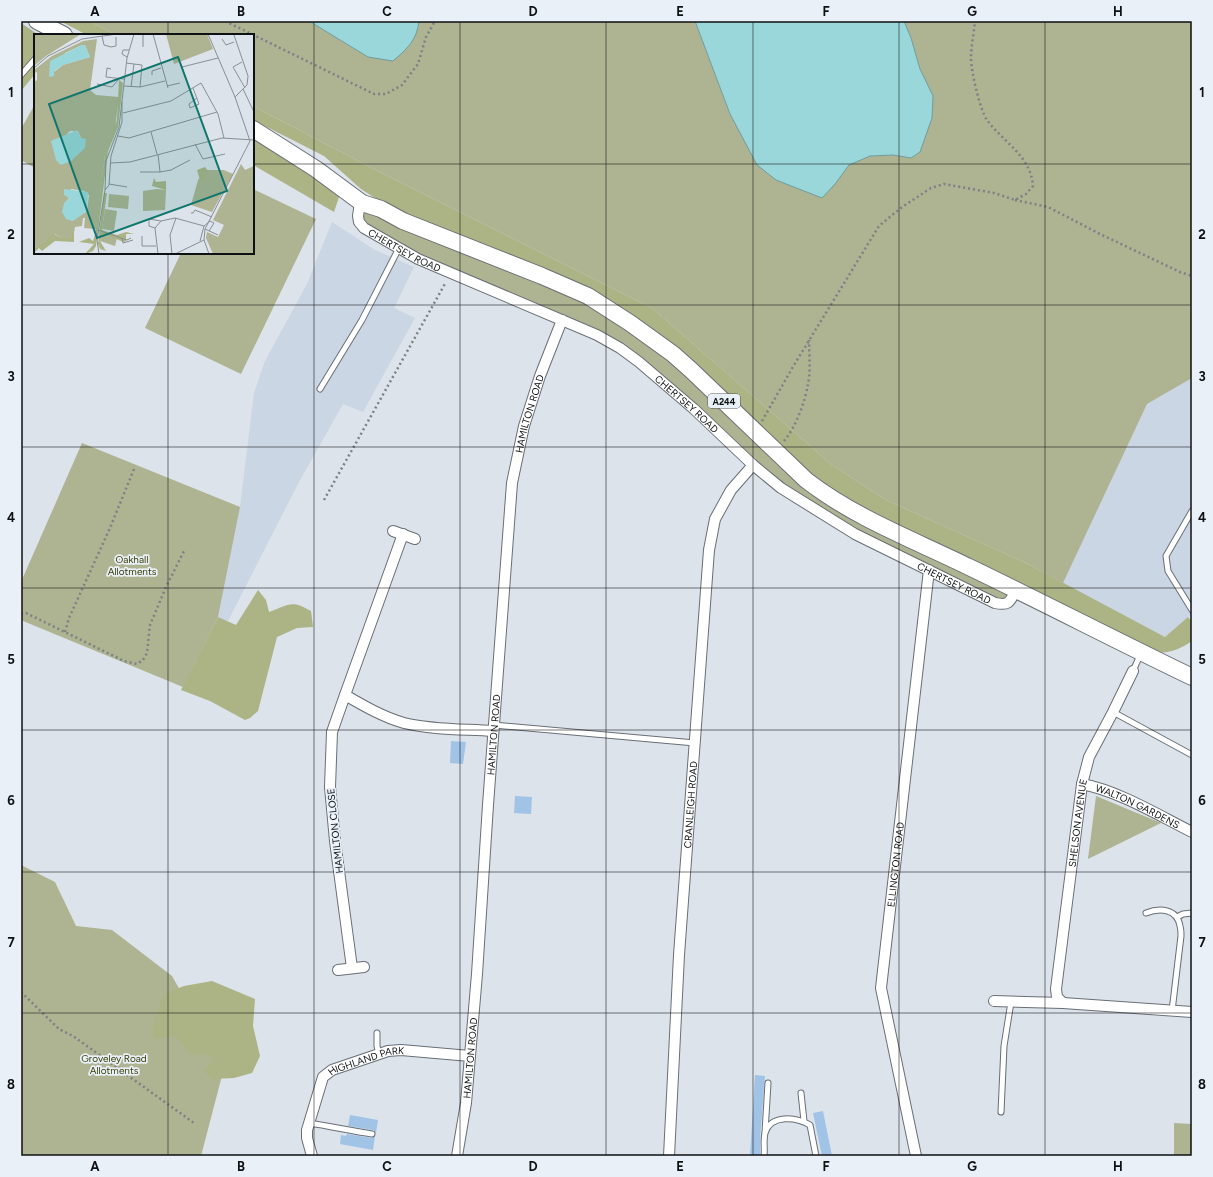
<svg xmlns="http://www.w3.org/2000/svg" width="1213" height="1177" font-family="Figtree,sans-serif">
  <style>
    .built { fill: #cad6e3 }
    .green { fill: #aeb392 }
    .forest { fill: #acb385 }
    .water { fill: #99d7da; stroke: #6f9c9e }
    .building { fill: #a0c3e6 }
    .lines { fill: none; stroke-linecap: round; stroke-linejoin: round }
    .lane-casing { stroke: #696f75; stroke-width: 7 }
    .street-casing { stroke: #696f75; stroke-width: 12 }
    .primary-casing { stroke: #696f75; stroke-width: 18 }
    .path { stroke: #7c8186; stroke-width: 2.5; stroke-dasharray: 2 3; stroke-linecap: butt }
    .lane { stroke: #fff; stroke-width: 5 }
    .street { stroke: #fff; stroke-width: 10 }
    .primary { stroke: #fff; stroke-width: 16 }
    .grid { fill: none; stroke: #0e1113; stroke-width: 1; stroke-opacity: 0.55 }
    .labels { text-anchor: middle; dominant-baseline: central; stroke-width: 3.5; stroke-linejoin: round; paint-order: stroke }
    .shield { fill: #e9f0f7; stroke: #505457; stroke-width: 1 }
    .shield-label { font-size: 9px; font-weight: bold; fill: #0e1113 }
    .street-label { font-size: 10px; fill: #0e1113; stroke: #e9f0f7 }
    .park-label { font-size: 10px; fill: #373d04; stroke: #e9f0f7 }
    .inset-road { fill: none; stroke: #8a8f94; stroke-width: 1 }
    .view { fill: #0f766e; fill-opacity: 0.15; stroke: #0f766e; stroke-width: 2 }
    .inset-edge { fill: none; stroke: #0e1113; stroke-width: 2 }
    .neatline { fill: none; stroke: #0e1113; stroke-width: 1.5 }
    .grid-label { font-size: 13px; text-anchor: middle; font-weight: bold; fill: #0e1113 }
  </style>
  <rect width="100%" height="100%" fill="#dce3ea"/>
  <g class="built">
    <path d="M332,222L375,250L414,267L394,308L415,318L363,412L343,404L299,482L228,621L218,617L240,507L254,393L265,361L307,284Z"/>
    <path d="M1192,378V614L1165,637L1062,583L1147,404Z"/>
  </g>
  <g class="green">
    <path d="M89,21H309L368,57L418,29L419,21H695L730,114L835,184L849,165L870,156L893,155L911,158L933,96L920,69L911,38L904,21H1192V378L1147,404L1063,583L1026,563L886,500L832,465L652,308L368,166L253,106V35H116Z"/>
    <path d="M35,104V168L21,160V129Z"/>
    <path d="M253,189L316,219L241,374L145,328L181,253H253Z"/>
    <path d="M359,209L542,276L691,370L1016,590L1004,605L929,570L781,488L620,348L418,259L364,228Z"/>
    <path d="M82,443L240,507L218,617L183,687L23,621L21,617V582Z"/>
    <path d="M1096,796L1161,823L1088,859Z"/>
    <path d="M21,865L55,882L76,926L112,930L172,976L224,1068L201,1156H21Z"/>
    <path d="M1174,1123L1192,1124V1156H1174Z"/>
  </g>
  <g class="forest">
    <path d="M60,21H89L116,35H87Z"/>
    <path d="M21,23L39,35H35V74L21,91Z"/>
    <path d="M253,106L368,166L652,308L832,465L886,500L1026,563L1165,637L1188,617L1192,622V641C1180,649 1170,654 1155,652L878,517L827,489L614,308L389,207L361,189L324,156L253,120Z"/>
    <path d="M253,136L344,182L334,212L253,165Z"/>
    <path d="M258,590L266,600L269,612C288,605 291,599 311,611L313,627L297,628L277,637L258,711L250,718L245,720L210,701L181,690L218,617L236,625Z"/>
    <path d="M212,981L255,999L253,1026L260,1056L252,1073L234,1078L213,1079L204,1071L214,1061L208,1055H191L176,1036L153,1039V1025L164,994L184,986Z"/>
  </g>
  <g class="water">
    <path d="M309,21H419C417,40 407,49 393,61L368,57Z"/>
    <path d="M695,21H904L911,38L920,69L933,96L932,118L920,152L911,158L893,155L870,156L849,165L835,184L822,198L776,180L757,165L730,114Z"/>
  </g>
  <g class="building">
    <path d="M451,741L466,742L463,764L450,763Z"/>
    <path d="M515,796L532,797L531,814L514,813Z"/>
    <path d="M755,1075L765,1076L760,1138V1156H750Z"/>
    <path d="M823,1111L832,1156H822L813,1113Z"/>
    <path d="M350,1115L378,1120L376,1133L373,1130L348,1126Z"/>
    <path d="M347,1134L371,1138L375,1136L373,1150L340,1144L341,1135L346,1136Z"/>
  </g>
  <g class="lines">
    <defs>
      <g id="lane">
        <path d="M21,75L35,59"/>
        <path d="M320,389L362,320L399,248"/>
        <path d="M1192,511L1166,556L1168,571L1192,610"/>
        <path d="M1133,671L1141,653"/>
        <path d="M1113,712L1192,755"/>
        <path d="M494,725L695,743"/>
        <path d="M1146,913C1159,908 1177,908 1180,926C1181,929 1181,933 1181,936L1172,1011"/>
        <path d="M1177,917L1183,914L1192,913"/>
        <path d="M377,1033V1046L379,1054"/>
        <path d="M801,1093L804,1121"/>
        <path d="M1001,1112L1004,1046L1011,1002"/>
        <path d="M309,1123C330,1126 351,1131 372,1134"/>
        <path d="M765,1132L768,1083"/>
        <path d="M764,1156C765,1149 763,1140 765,1133C771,1114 796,1117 810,1125L816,1156"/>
      </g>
      <g id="street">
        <path id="s1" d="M362,203L359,209L358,216L359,222L364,228L418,259L597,335L620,348L639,362L694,409L753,465L781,488L855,534L995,603C1009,606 1010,602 1016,590"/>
        <path d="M393,531L415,539"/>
        <path d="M345,695L403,534"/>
        <path id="s2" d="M1082,784C1119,791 1158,815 1192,832"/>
        <path d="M352,968L335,841L330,787L332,732L345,695C364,706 383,717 404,723C433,730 464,729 493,731"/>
        <path d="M338,970L364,967"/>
        <path d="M994,1001L1063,1003L1192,1012"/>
        <path id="s3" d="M1063,1003L1057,997L1056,989L1082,784L1089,757L1113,712L1133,671"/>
        <path id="s4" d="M312,1156L307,1138V1130L323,1077L332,1070L388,1051L401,1050L470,1056"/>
        <path id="s5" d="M457,1156L466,1103L477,974L488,805L512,483L524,426L540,376L562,320"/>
        <path id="s6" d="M669,1156L679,955L709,550L715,519L731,490L753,465"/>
        <path id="s7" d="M916,1156L881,988L929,570"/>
      </g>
      <g id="primary">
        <path d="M37,21L64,35"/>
        <path d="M253,129L316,169L362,203L381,209L403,221L542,276L588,296L630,323L673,354L691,370L806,480C855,518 914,540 969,567C1044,603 1117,641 1192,677"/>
      </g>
    </defs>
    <use href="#lane" class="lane-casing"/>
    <use href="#street" class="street-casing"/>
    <use href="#primary" class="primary-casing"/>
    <g class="path">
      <path d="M225,21L374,94H386L402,85L418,64L426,37L435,21"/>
      <path d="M1015,200L1048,207L1100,234L1180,272L1192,276"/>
      <path d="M762,421L794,365L879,226L902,207L931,188L944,184L994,193L1015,200L1026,194L1033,186C1031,156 1003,142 987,120C980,110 971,71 971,58C971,46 974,33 975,21"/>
      <path d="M784,441C796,427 805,402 808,384C811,369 809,354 809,340"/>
      <path d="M324,500L446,282"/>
      <path d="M21,614L26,613L124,661L137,664L143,660L147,653L150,625L166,587L185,549"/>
      <path d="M65,632L69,618L110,528L134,469"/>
      <path d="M21,992L59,1029L73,1036L194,1123"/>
    </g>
    <use href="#lane" class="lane"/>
    <use href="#street" class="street"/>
    <use href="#primary" class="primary"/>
  </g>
  <path class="grid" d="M168,21V35M314,21V1156M460,21V1156M606,21V1156M753,21V1156M899,21V1156M1045,21V1156M21,164H35M253,164H1192M168,253V1156M21,305H1192M21,447H1192M21,588H1192M21,730H1192M21,872H1192M21,1013H1192"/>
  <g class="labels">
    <rect class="shield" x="708" y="394" width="32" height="14" rx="3"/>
    <g class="shield-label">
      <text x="724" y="401">A244</text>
    </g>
    <g class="street-label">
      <text stroke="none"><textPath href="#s1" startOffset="74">CHERTSEY ROAD</textPath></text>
      <text stroke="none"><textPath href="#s1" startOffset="398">CHERTSEY ROAD</textPath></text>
      <text stroke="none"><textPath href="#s5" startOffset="747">HAMILTON ROAD</textPath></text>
      <text stroke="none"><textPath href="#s1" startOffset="722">CHERTSEY ROAD</textPath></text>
      <text stroke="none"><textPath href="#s5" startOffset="423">HAMILTON ROAD</textPath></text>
      <text stroke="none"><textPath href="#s6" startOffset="352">CRANLEIGH ROAD</textPath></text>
      <text stroke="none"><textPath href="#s2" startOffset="60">WALTON GARDENS</textPath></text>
      <text stroke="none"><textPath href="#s3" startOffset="184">SHELSON AVENUE</textPath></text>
      <text transform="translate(335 831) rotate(-96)">HAMILTON CLOSE</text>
      <text stroke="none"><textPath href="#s7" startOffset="296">ELLINGTON ROAD</textPath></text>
      <text stroke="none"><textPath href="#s5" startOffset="99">HAMILTON ROAD</textPath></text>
      <text stroke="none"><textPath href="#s4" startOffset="129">HIGHLAND PARK</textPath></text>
    </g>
    <g class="park-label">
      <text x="132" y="559">Oakhall<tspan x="132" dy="12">Allotments</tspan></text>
      <text x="114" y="1058">Groveley Road<tspan x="114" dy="12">Allotments</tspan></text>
    </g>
  </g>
  <g transform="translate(34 34)">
    <rect width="220" height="220" fill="#dce3ea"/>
    <path d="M0,0H47L12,22L0,32ZM132,0H173L179,15L140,30ZM63,5L56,56L62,61L85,63L81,94L71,120L62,195L50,194L51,184H49L48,192L41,193L39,204H28L21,200L0,215V48L3,46V38L0,39V36L18,22L49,7ZM48,11H51L56,23L29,31L20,38L31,19ZM36,97H44L47,104L18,106L29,104ZM37,155L50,157L55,161L53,177L38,187L31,168L34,166ZM207,130L211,136L220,132V220H179L172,204L173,198L184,203L190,191L179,186ZM172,136H190L199,140L178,178L157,171L164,146ZM123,155L132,156L131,176L109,177V157ZM75,160L95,162L94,175L74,173ZM71,175L83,177L80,197L68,195ZM69,200L83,204L81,212L66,207Z" fill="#aeb392" fill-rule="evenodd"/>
    <path d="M85,46L89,49L84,93L74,117L62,212L59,217L51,220L60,210L45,208L55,204L59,207L61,201L71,120L83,86ZM171,133L174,137L171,139L172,145L166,146L163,136ZM120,144L122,148L132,147V156L118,152ZM70,159H73L68,196L83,201L92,198L100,200H92V207L90,208L69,200L66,207L72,217L66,215L64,210ZM40,195V208L21,207L8,217L5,214L0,219V215L20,200L28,204H38Z" fill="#acb385"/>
    <path d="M48,11H51L56,23L29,31L20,37V42L15,43L16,27ZM43,96L47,104L52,105L51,114L37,127L27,131L22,126L17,107ZM30,155L54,158L53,177L39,187L32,185L28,178L30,169L35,164L30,161Z" fill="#99d7da"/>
    <path class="inset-road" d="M109,0V13M119,0L134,54M174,0L201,63L216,107L171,195L170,206L175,220M200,1L214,42L213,51L201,63M68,2L70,11L77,13L82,12V3M188,5L192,11L200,8M93,23L88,20L89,16H95M208,28L199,33L211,54M92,29L108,31L106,53M147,30L152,45M148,33L184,24M0,34L14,22L48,5L83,0M77,35L73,34L72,43L90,45M118,41V37L127,34M63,50L78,53L85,45M90,52L106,53L131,47M133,52L146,49M97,53L100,30M159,54L165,70L156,74L155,70L163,64M209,55L220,78M89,79L137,67L167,49L184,80L190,104M117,98L123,120M84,102L95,104L183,78M161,110L169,125L191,120M124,120L126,138L137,136L156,126M76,129L96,128L188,104L220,106M106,138H126M75,150L93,153M71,156L75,151L77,122L88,88V68M157,179H159L161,176L178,183M121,194L115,192V185L127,187M171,195L184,201M64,196L93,206L97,204M108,202V212H122M88,205L89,209L99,206M166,207L170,192M65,220L63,206L71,156L72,127L85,93L93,24L100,0M124,220L121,194L127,187L141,184L170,192L176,187L180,189L175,197M138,220L136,201L142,184M141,220L170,206"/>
    <path class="view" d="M144,23L193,157L63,204L15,70Z"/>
    <rect width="220" height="220" class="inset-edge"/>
  </g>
  <rect width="1213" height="1177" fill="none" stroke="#e9f0f7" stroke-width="44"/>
  <rect x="22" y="22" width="1169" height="1133" class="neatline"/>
  <g class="grid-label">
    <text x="95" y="16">A</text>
    <text x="241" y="16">B</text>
    <text x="387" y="16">C</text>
    <text x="533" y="16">D</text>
    <text x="680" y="16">E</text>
    <text x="826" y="16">F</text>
    <text x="972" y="16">G</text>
    <text x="1118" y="16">H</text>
    <text x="11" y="97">1</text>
    <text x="1202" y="97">1</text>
    <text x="11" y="239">2</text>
    <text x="1202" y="239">2</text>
    <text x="11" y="381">3</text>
    <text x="1202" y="381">3</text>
    <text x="11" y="522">4</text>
    <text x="1202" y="522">4</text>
    <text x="11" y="664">5</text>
    <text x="1202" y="664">5</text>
    <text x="11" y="805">6</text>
    <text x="1202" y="805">6</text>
    <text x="11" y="947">7</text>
    <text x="1202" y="947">7</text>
    <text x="11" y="1089">8</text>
    <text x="1202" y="1089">8</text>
    <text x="95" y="1171">A</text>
    <text x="241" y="1171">B</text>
    <text x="387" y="1171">C</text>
    <text x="533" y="1171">D</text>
    <text x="680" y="1171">E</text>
    <text x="826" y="1171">F</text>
    <text x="972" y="1171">G</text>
    <text x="1118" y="1171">H</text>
  </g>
</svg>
